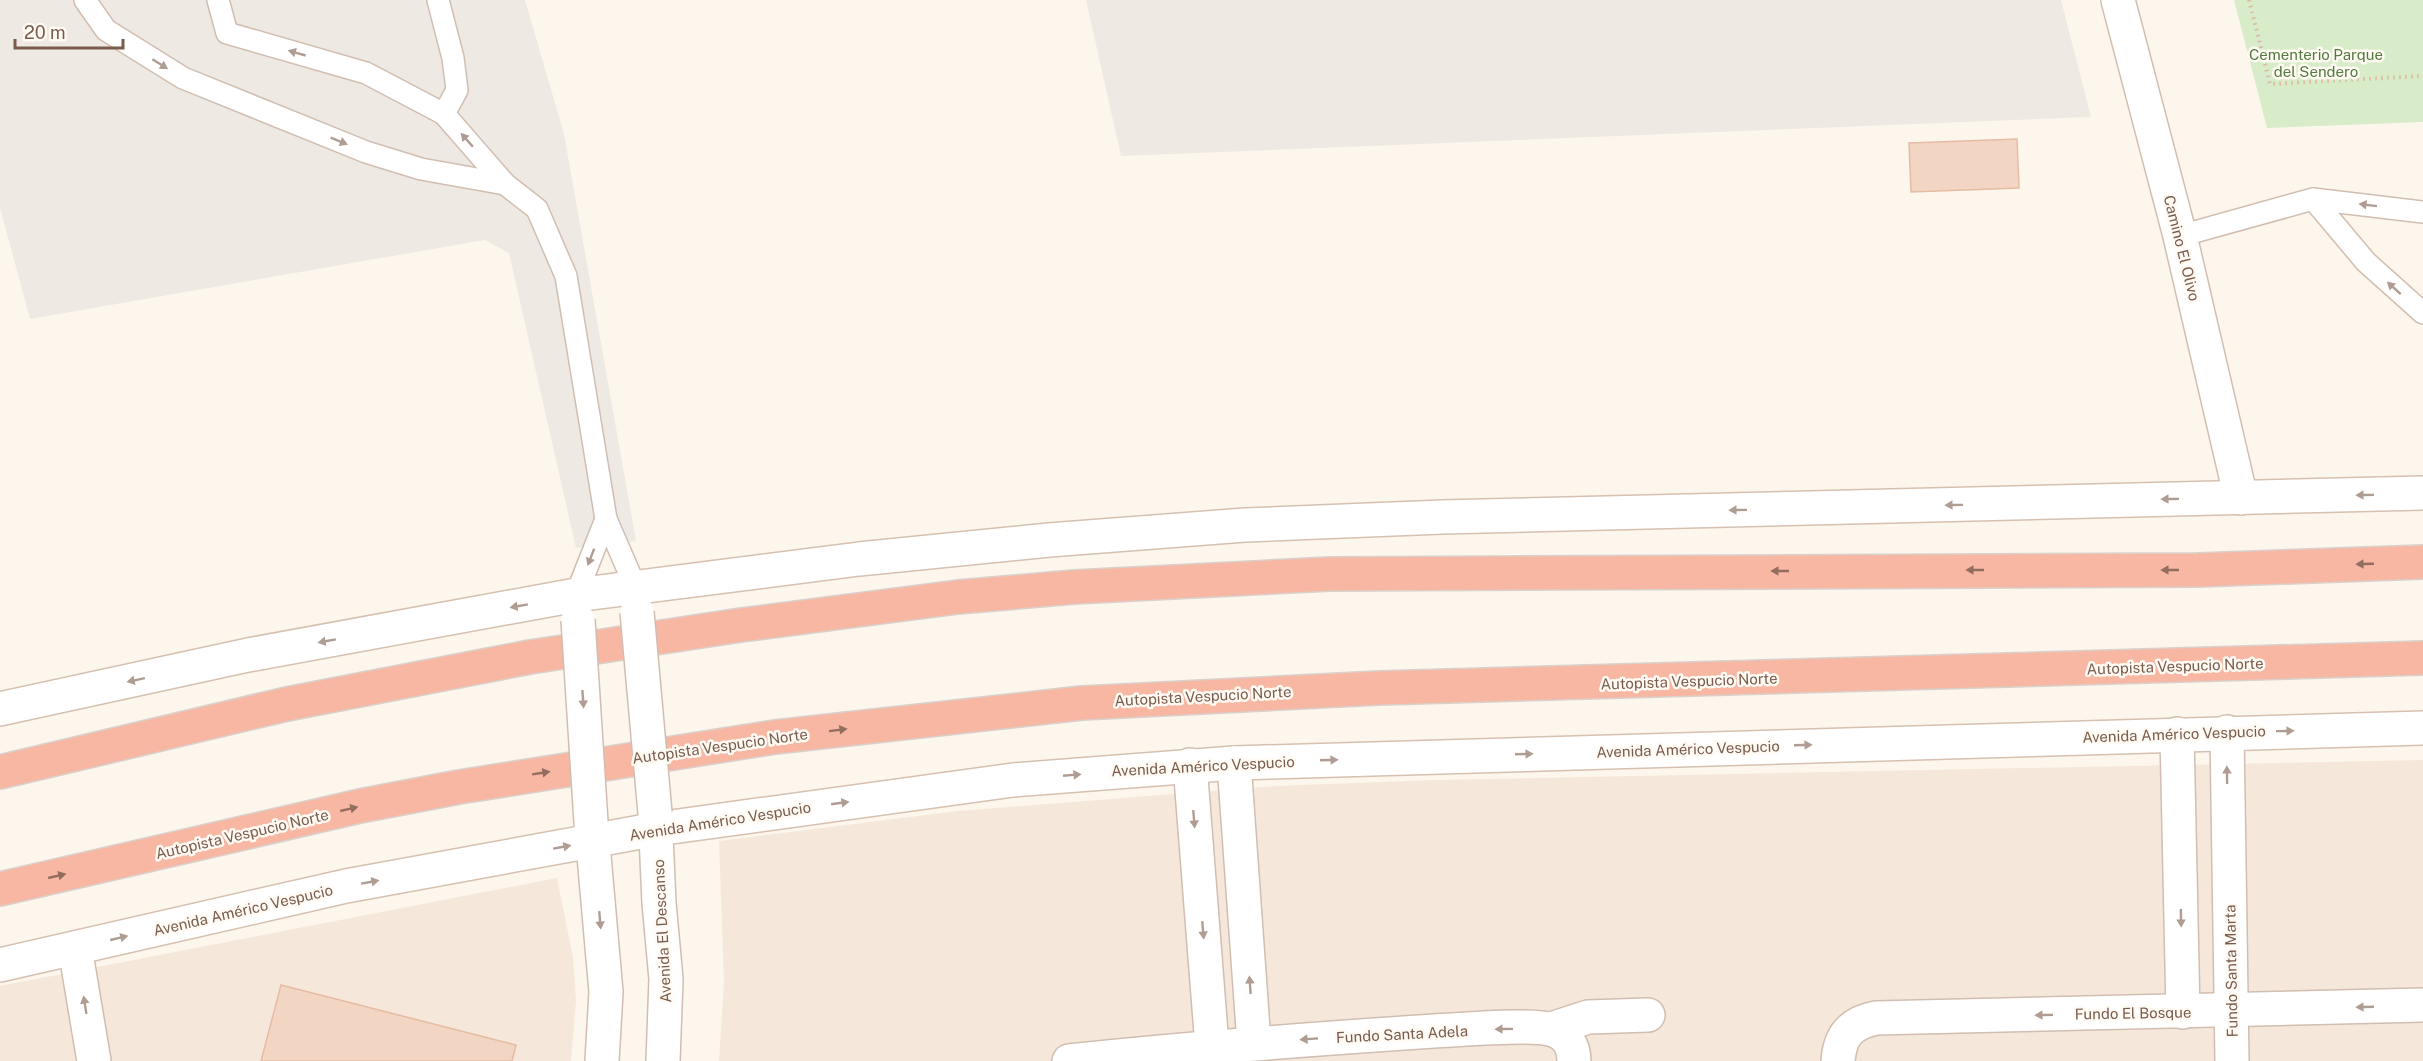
<svg xmlns="http://www.w3.org/2000/svg" width="2423" height="1061" font-family="'Public Sans',sans-serif">
  <style>
    .residential { fill: #f5e8da }
    .industrial { fill: #efe9e4 }
    .green { fill: #d8ecc9 }
    .building { fill: #f3d5c3; stroke: #e6bba3; stroke-width: 1.5 }
    .lines { fill: none; stroke-linecap: round; stroke-linejoin: round }
    .service-casing { stroke: #d1beb0; stroke-width: 24 }
    .minor-casing { stroke: #d1beb0; stroke-width: 36 }
    .tertiary-casing { stroke: #d1beb0; stroke-width: 36 }
    .secondary-casing { stroke: #d6c0b0; stroke-width: 36 }
    .motorway-casing { stroke: #dad1cd; stroke-width: 36 }
    .path { stroke: #d9b8a5; stroke-width: 4; stroke-dasharray: 1.5 4.5; stroke-linecap: butt }
    .service { stroke: #fff; stroke-width: 21 }
    .minor { stroke: #fff; stroke-width: 33 }
    .tertiary { stroke: #fff; stroke-width: 33 }
    .secondary { stroke: #fff; stroke-width: 33 }
    .motorway { stroke: #f7b7a3; stroke-width: 33 }
    .tertiary-bridge-casing { stroke: #d1beb0; stroke-width: 36; stroke-linecap: butt }
    .tertiary-bridge { stroke: #fff; stroke-width: 33 }
    .oneway { fill: #af9d94 }
    .oneway2 { fill: #936e5e }
    .labels { text-anchor: middle; dominant-baseline: central; stroke-width: 5; stroke-linejoin: round; paint-order: stroke }
    .park-label { font-size: 15px; fill: #537a41; stroke: #fffaf3 }
    .street-label { font-size: 15px; fill: #7a5c4d; stroke: #fffaf3 }
  </style>
  <rect width="100%" height="100%" fill="#fdf6ec"/>
  <g class="residential">
    <path d="M2423,760V1061H719L724,981L719,841L958,811L1275,786L1435,780Z"/>
    <path d="M557,878L573,957L576,1001L571,1061H0V986Z"/>
  </g>
  <g class="industrial">
    <path d="M0,0H525L564,134L636,541L576,548L509,253L485,240L30,319L0,208Z"/>
    <path d="M1086,0H2061L2091,117L1121,156Z"/>
  </g>
  <path class="green" d="M2234,0H2423V122L2267,128Z"/>
  <g class="building">
    <path d="M2017,139L2019,188L1911,192L1909,143Z"/>
    <path d="M281,985L516,1045L512,1061H261Z"/>
  </g>
  <g class="lines">
    <defs>
      <g id="service">
        <path d="M85,0L106,30L183,78L366,152L421,169L505,184"/>
        <path d="M218,0L227,33L366,73L444,114L505,184L537,209L566,276L606,519L635,586"/>
        <path d="M438,0L453,58L457,90L444,114"/>
        <path d="M2313,199L2366,262L2423,313"/>
        <path d="M2180,236L2313,199L2423,212"/>
        <path d="M576,595L606,519"/>
      </g>
      <g id="minor">
        <path d="M2118,0L2180,236L2241,498"/>
        <path d="M2227,732L2232,1061"/>
        <path d="M2177,734L2183,1012"/>
        <path d="M1234,763L1254,1043"/>
        <path d="M1190,765L1212,1046"/>
        <path d="M75,948L94,1061"/>
        <path d="M1551,1029L1588,1017L1648,1015"/>
        <path d="M1069,1061C1191,1048 1312,1039 1434,1031C1459,1030 1533,1023 1553,1030C1567,1034 1574,1047 1574,1061"/>
        <path d="M1838,1061C1840,1035 1851,1023 1876,1018L2423,1005"/>
      </g>
      <g id="tertiary">
        <path d="M655,813L659,903L666,979L663,1061"/>
        <path d="M591,822L606,992L602,1061"/>
      </g>
      <g id="secondary">
        <path d="M0,709L248,655L576,595L859,559L1049,540L1245,525L1442,517L2423,493"/>
        <path d="M0,965L346,886L657,829L1013,780L1234,763L2423,728"/>
      </g>
      <g id="motorway">
        <path d="M0,772L287,704L530,657L741,625L958,597L1074,587L1330,574L2198,570L2423,562"/>
        <path d="M0,889L360,806L459,787L775,737L1082,703L1379,688L2423,658"/>
      </g>
    </defs>
    <use href="#service" class="service-casing"/>
    <use href="#minor" class="minor-casing"/>
    <use href="#tertiary" class="tertiary-casing"/>
    <use href="#secondary" class="secondary-casing"/>
    <use href="#motorway" class="motorway-casing"/>
    <path class="path" d="M2249,0L2270,84L2423,76"/>
    <use href="#service" class="service"/>
    <use href="#minor" class="minor"/>
    <use href="#tertiary" class="tertiary"/>
    <use href="#secondary" class="secondary"/>
    <use href="#motorway" class="motorway"/>
    <defs>
      <g id="tertiary-bridge">
        <path d="M637,612L655,813"/>
        <path d="M578,620L591,822"/>
      </g>
    </defs>
    <use href="#tertiary-bridge" class="tertiary-bridge-casing"/>
    <use href="#tertiary-bridge" class="tertiary-bridge"/>
  </g>
  <defs><path id="oneway-solid" d="M-6-.8H1V-3.2L6.5 0L1 3.2V.8H-6Z" transform="scale(1.5)"/></defs>
  <g class="oneway">
    <use href="#oneway-solid" transform="translate(297 53) rotate(-164)"/>
    <use href="#oneway-solid" transform="translate(160 64) rotate(32)"/>
    <use href="#oneway-solid" transform="translate(467 140) rotate(-131)"/>
    <use href="#oneway-solid" transform="translate(339 141) rotate(22)"/>
    <use href="#oneway-solid" transform="translate(2368 205) rotate(-173)"/>
    <use href="#oneway-solid" transform="translate(2394 288) rotate(-138)"/>
    <use href="#oneway-solid" transform="translate(2365 495) rotate(179)"/>
    <use href="#oneway-solid" transform="translate(2170 499) rotate(179)"/>
    <use href="#oneway-solid" transform="translate(1954 505) rotate(179)"/>
    <use href="#oneway-solid" transform="translate(1738 510) rotate(179)"/>
    <use href="#oneway-solid" transform="translate(591 557) rotate(111)"/>
    <use href="#oneway-solid" transform="translate(519 606) rotate(170)"/>
    <use href="#oneway-solid" transform="translate(327 641) rotate(170)"/>
    <use href="#oneway-solid" transform="translate(136 680) rotate(168)"/>
    <use href="#oneway-solid" transform="translate(583 699) rotate(86)"/>
    <use href="#oneway-solid" transform="translate(2285 731) rotate(-1)"/>
    <use href="#oneway-solid" transform="translate(1803 745) rotate(-2)"/>
    <use href="#oneway-solid" transform="translate(1524 754) rotate(-2)"/>
    <use href="#oneway-solid" transform="translate(1329 760) rotate(-2)"/>
    <use href="#oneway-solid" transform="translate(1072 775) rotate(-5)"/>
    <use href="#oneway-solid" transform="translate(2227 775) rotate(-91)"/>
    <use href="#oneway-solid" transform="translate(840 803) rotate(-8)"/>
    <use href="#oneway-solid" transform="translate(1194 819) rotate(85)"/>
    <use href="#oneway-solid" transform="translate(562 847) rotate(-10)"/>
    <use href="#oneway-solid" transform="translate(370 882) rotate(-10)"/>
    <use href="#oneway-solid" transform="translate(2181 918) rotate(89)"/>
    <use href="#oneway-solid" transform="translate(600 920) rotate(85)"/>
    <use href="#oneway-solid" transform="translate(1203 930) rotate(85)"/>
    <use href="#oneway-solid" transform="translate(119 938) rotate(-13)"/>
    <use href="#oneway-solid" transform="translate(1250 985) rotate(-94)"/>
    <use href="#oneway-solid" transform="translate(85 1005) rotate(-99)"/>
    <use href="#oneway-solid" transform="translate(2365 1007) rotate(178)"/>
    <use href="#oneway-solid" transform="translate(2044 1015) rotate(179)"/>
    <use href="#oneway-solid" transform="translate(1504 1029) rotate(179)"/>
    <use href="#oneway-solid" transform="translate(1309 1039) rotate(176)"/>
  </g>
  <g class="oneway2">
    <use href="#oneway-solid" transform="translate(2365 564) rotate(178)"/>
    <use href="#oneway-solid" transform="translate(1975 570) rotate(180)"/>
    <use href="#oneway-solid" transform="translate(2170 570) rotate(180)"/>
    <use href="#oneway-solid" transform="translate(1780 571) rotate(180)"/>
    <use href="#oneway-solid" transform="translate(838 730) rotate(-7)"/>
    <use href="#oneway-solid" transform="translate(541 773) rotate(-9)"/>
    <use href="#oneway-solid" transform="translate(349 809) rotate(-13)"/>
    <use href="#oneway-solid" transform="translate(57 876) rotate(-13)"/>
  </g>
  <g class="labels">
    <g class="park-label">
      <text x="2316" y="54">Cementerio Parque<tspan x="2316" dy="17">del Sendero</tspan></text>
    </g>
    <g class="street-label">
      <text transform="translate(2182 248) rotate(76)">Camino El Olivo</text>
      <text transform="translate(2175 666) rotate(-2)">Autopista Vespucio Norte</text>
      <text transform="translate(1689 681) rotate(-2)">Autopista Vespucio Norte</text>
      <text transform="translate(1203 696) rotate(-3)">Autopista Vespucio Norte</text>
      <text transform="translate(2174 734) rotate(-2)">Avenida Américo Vespucio</text>
      <text transform="translate(720 746) rotate(-8)">Autopista Vespucio Norte</text>
      <text transform="translate(1688 749) rotate(-2)">Avenida Américo Vespucio</text>
      <text transform="translate(1203 766) rotate(-3)">Avenida Américo Vespucio</text>
      <text transform="translate(720 821) rotate(-9)">Avenida Américo Vespucio</text>
      <text transform="translate(242 834) rotate(-13)">Autopista Vespucio Norte</text>
      <text transform="translate(243 910) rotate(-13)">Avenida Américo Vespucio</text>
      <text transform="translate(662 931) rotate(-93)">Avenida El Descanso</text>
      <text transform="translate(2231 971) rotate(-91)">Fundo Santa Marta</text>
      <text transform="translate(2133 1013) rotate(-1)">Fundo El Bosque</text>
      <text transform="translate(1402 1034) rotate(-3)">Fundo Santa Adela</text>
    </g>
  </g>
  <path d="M15 39v9h108v-9" fill="none" stroke="#7a5c4d" stroke-width="3"/>
  <text x="24" y="39" font-size="18" fill="#7a5c4d" stroke="#fffaf3" stroke-width="4.5" paint-order="stroke">20 m</text>
</svg>
